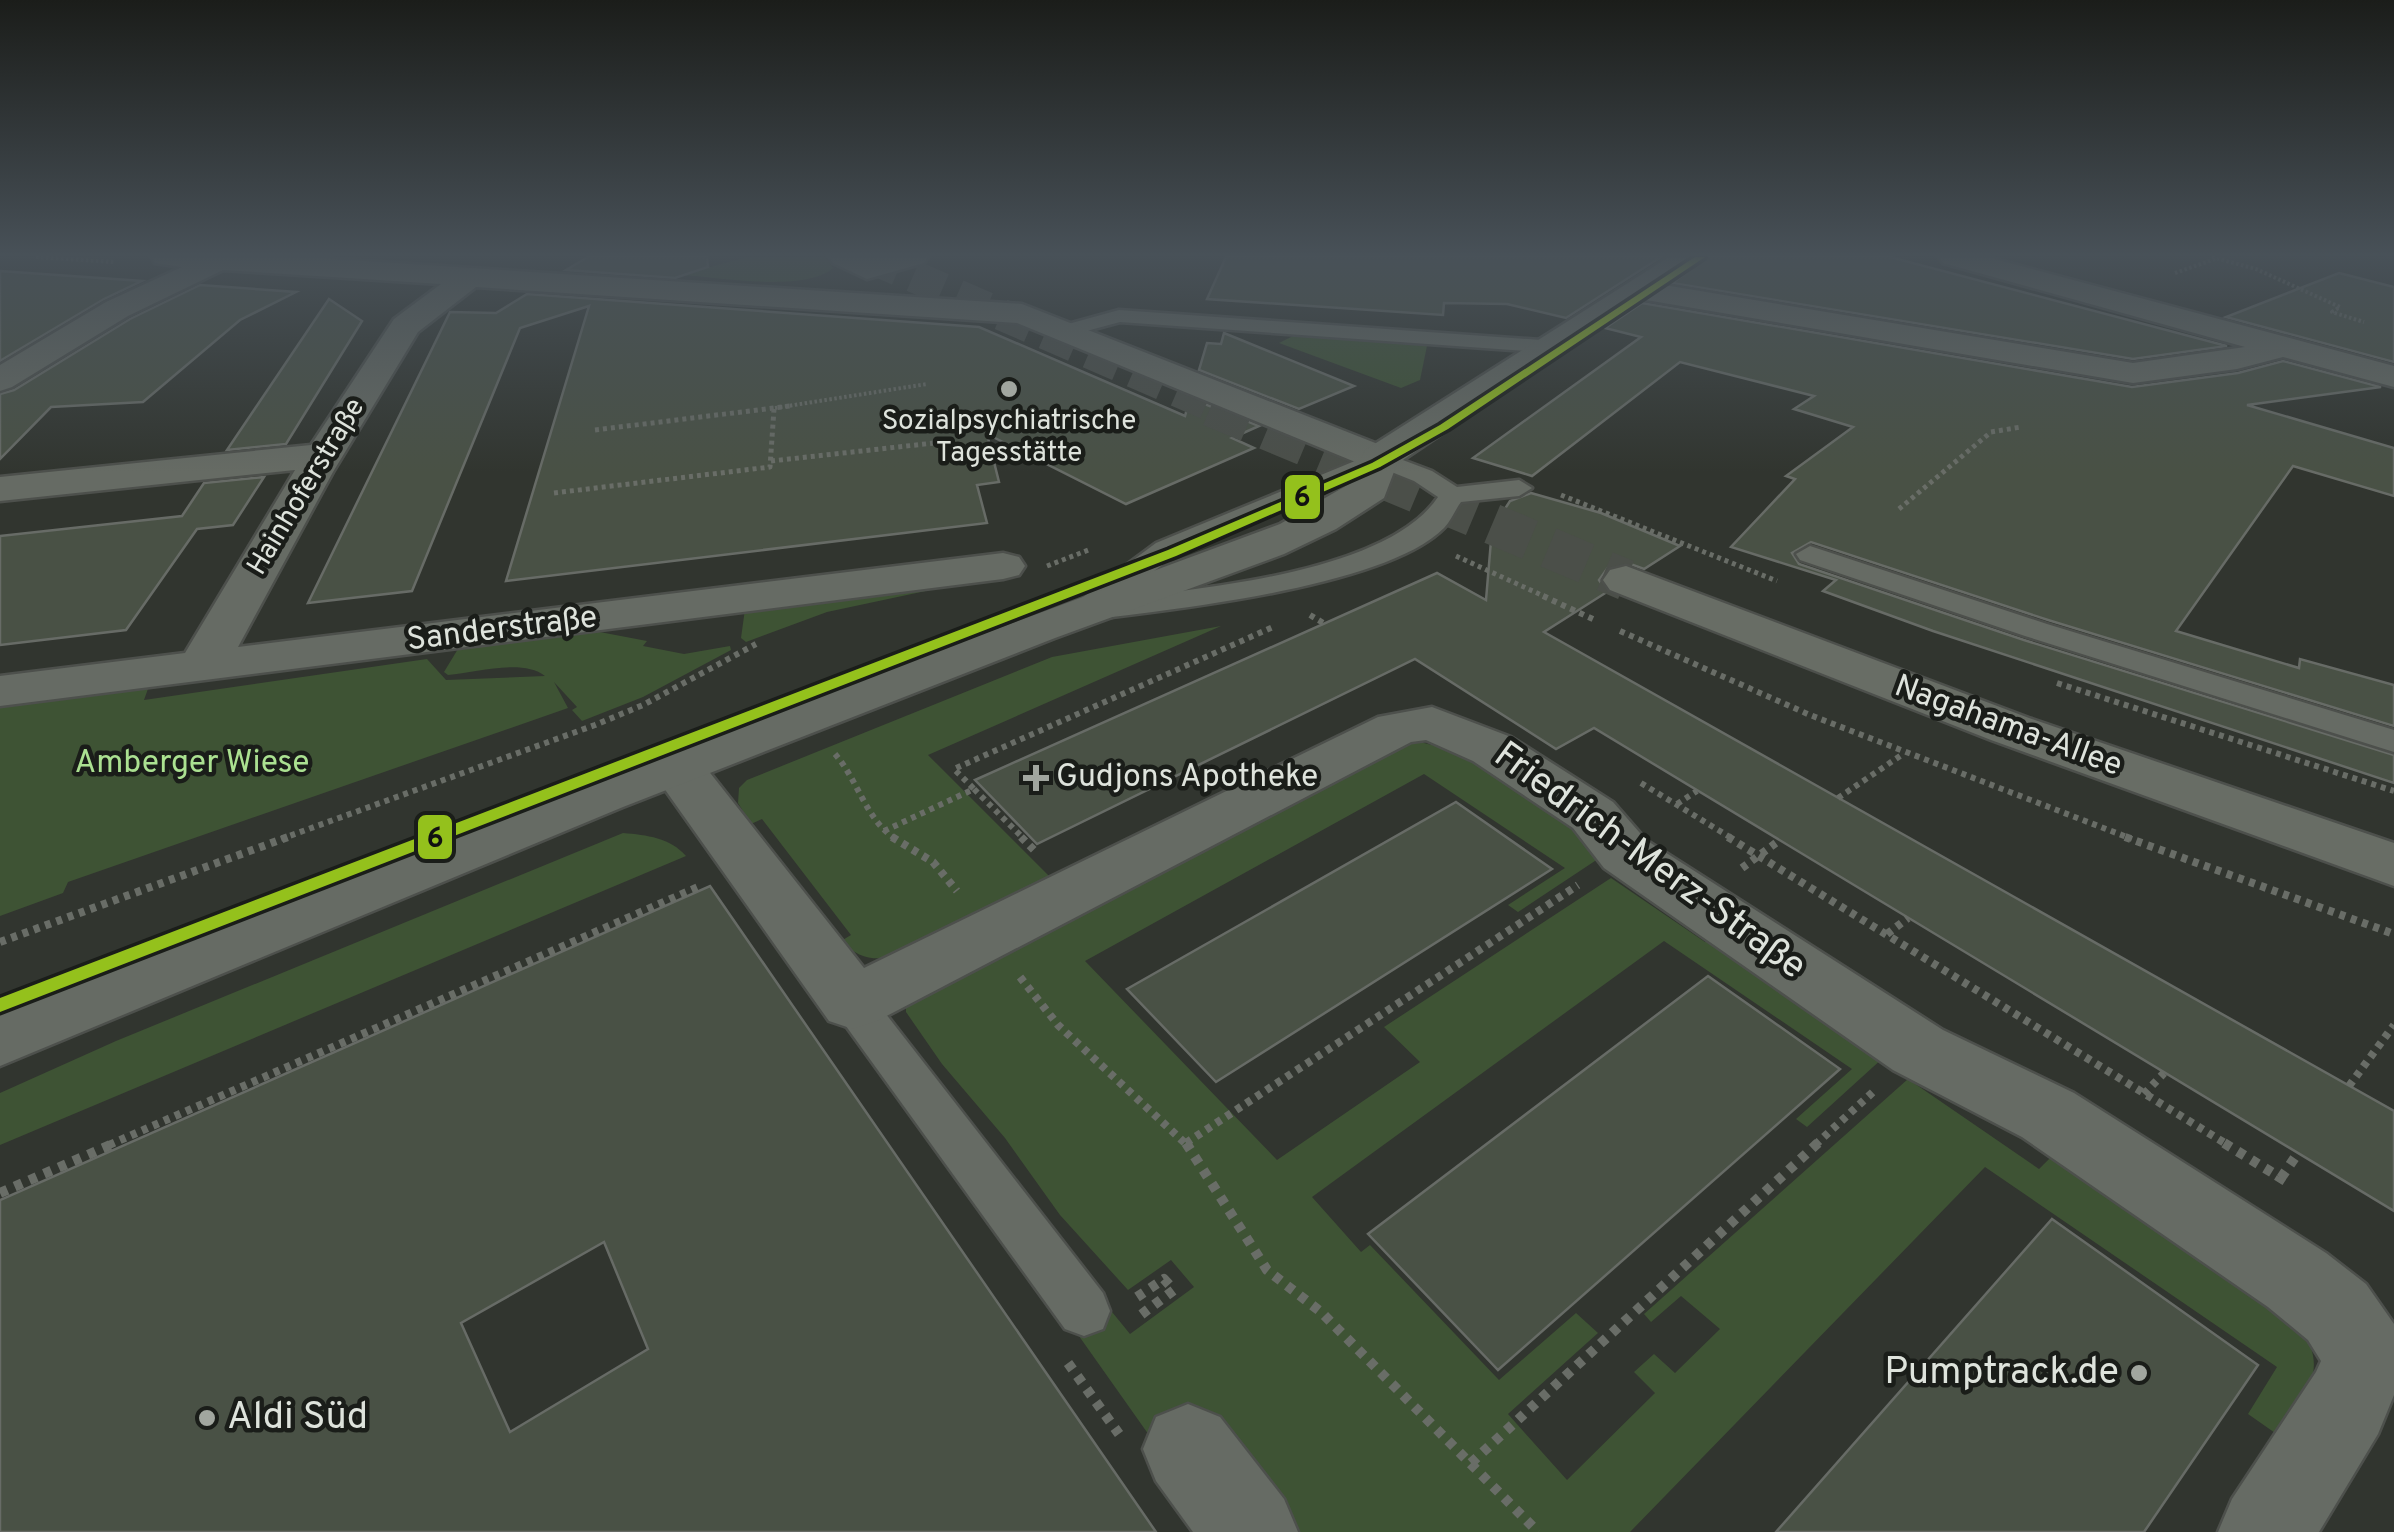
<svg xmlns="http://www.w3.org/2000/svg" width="2394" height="1532" font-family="Overpass,sans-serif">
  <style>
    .green { fill: #3e5334 }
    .building { fill: #495145; stroke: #676b66; stroke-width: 2.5; fill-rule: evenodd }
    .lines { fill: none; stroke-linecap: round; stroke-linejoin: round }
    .secondary-tunnel-far1 { stroke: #4b4f49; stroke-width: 32; stroke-dasharray: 32 16; stroke-linecap: butt }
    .secondary-tunnel { stroke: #4b4f49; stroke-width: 41; stroke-dasharray: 41 20; stroke-linecap: butt }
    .service-casing { stroke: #4d504c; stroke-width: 5 }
    .minor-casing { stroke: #4d504c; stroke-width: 5 }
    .tertiary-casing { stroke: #4d504c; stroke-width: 5 }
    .secondary-casing { stroke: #4d504c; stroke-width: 5 }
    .path-far4 { stroke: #696d67; stroke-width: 4; stroke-dasharray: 2.5 2.5; stroke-linecap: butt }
    .path-far3 { stroke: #696d67; stroke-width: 5; stroke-dasharray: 4 4; stroke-linecap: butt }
    .path-far2 { stroke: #696d67; stroke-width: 6; stroke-dasharray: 5 5; stroke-linecap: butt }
    .path-far1 { stroke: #696d67; stroke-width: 8; stroke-dasharray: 6 6; stroke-linecap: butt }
    .path { stroke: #696d67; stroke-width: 10; stroke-dasharray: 8 8; stroke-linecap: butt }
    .service { fill: #666b64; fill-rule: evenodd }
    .minor { fill: #666b64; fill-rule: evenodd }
    .tertiary { fill: #666b64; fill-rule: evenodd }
    .secondary { fill: #686d65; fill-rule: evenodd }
    .tram-1-casing { stroke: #1a1d19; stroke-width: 7 }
    .tram-1 { fill: #94c11c; fill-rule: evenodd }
    .poi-dot { fill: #a1a69f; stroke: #1a1d19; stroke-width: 4 }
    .labels { text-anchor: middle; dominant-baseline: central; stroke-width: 9; stroke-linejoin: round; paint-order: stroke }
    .far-poi-label { font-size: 28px; fill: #dee3dc; stroke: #1a1d19 }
    .far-street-label { font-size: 28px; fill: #dee3dc; stroke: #1a1d19 }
    .street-label { font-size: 32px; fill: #dee3dc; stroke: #1a1d19 }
    .park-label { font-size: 32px; fill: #abe191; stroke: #1a1d19 }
    .poi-label { font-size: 32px; fill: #dee3dc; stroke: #1a1d19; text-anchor: start }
    .near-street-label { font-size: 38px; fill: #dee3dc; stroke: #1a1d19 }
    .near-poi-label { font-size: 38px; fill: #dee3dc; stroke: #1a1d19; text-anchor: end }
    .line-badge { stroke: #1a1d19; stroke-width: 4 }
    .pale-badge-label { font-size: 28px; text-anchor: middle; font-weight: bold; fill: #111 }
  </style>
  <rect width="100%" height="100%" fill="#31352f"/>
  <g class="green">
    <path d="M747,257H825L833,268C805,293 718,277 681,275Z"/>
    <path d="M1299,333L1428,341L1420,380L1401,388L1279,343Z"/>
    <path d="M968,582L827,612L746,642L741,638L745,609Z"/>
    <path d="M1221,626L928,755L1052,879L898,956C874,961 859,959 841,941L851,935L762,819L751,824L738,803L739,788L747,780L1052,657Z"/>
    <path d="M584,629L647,641L643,646L684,654L730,646L731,650L643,697L582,721L572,710L577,707L554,682L568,708L68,882L63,893L0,916V705L149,686L144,700L427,659L446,680L545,676C522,658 476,673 448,675L444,672L461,644Z"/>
    <path d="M1420,742L1456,751L1607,853L1518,912L1508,905L1565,868L1424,774L1085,961L1277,1160L1420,1062L1384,1027L1611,878L1705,942L1722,930L1895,1047L1807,1127L1796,1119L1852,1069L1664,941L1312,1197L1361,1252L1370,1245L1499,1380L1576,1313L1598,1333L1508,1414L1567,1480L1655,1393L1634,1372L1654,1354L1675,1373L1720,1329L1681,1296L1651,1322L1644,1314L1908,1079L2039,1169L2054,1154L2303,1332C2330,1374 2301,1399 2278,1435L2248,1414L2277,1367L1985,1167L1630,1532H1283L1168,1462L1074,1329L1108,1307L1130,1334L1194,1287L1171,1260L1128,1290L1060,1215L1005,1138L942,1064L906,1012V1007L1401,745Z"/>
    <path d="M623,833C647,835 670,838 686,856L0,1145V1093L116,1041Z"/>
  </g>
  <g class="building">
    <path d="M588,257H707L708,267L675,278L566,270Z"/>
    <path d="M1226,257H1661L1566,318L1507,304L1444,303L1443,315L1207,299Z"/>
    <path d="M1707,257H1890L2227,346L2133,359L1672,283Z"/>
    <path d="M0,271L142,281L104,299L0,361Z"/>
    <path d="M2339,273L2394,287V362L2226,317Z"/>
    <path d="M200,285L296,292L240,320L143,402L51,407L0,459V394L14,390L130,319Z"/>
    <path d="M527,294L979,327L1185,416L1190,398L1259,426L1232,438L1254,448L1126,504L987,434L999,482L977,485L987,523L506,581L589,306L520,328L412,591L308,603L450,312L496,313Z"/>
    <path d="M329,299L362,321L286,444L227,450Z"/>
    <path d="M1642,303L2132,387L2238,373L2283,361L2381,387L2247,405L2394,448V496L2293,466L2176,631L2299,668L2300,659L2394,685V726L2048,620L1811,542L1792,553L1799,564L2024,640L2394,755V783L1933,631L1823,591L1836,580L1731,547L1795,479L1786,476L1853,427L1794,409L1814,396L1680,362L1532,476L1473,458L1641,337L1605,328Z"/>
    <path d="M1224,333L1354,386L1299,409L1199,370L1207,343L1221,344Z"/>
    <path d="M264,477L233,525L197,529L126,630L0,645V536L182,516L204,483Z"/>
    <path d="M1531,493L1601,513L1680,546L1644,569L1625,562L1609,566L1599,580L1607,592L1544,632L2394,1111V1211L1594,728L1556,749L1415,659L1037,844L975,780L1437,573L1486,600L1492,529L1510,501Z"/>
    <path d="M1456,802L1552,869L1216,1082L1127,989Z"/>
    <path d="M710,886L1156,1532H0V1200ZM604,1242L648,1349L510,1432L461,1323Z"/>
    <path d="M1708,976L1840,1069L1498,1370L1368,1234Z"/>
    <path d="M2052,1219L2258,1365L2144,1532H1776Z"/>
  </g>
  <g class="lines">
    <path class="secondary-tunnel-far1" d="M869,257L1217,408"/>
    <path class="secondary-tunnel" d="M1211,406L1626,580"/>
    <defs>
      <g id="service">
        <path d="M1119,310L1555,341L1566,347L1555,353L1120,322L1068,336L1058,330L1061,326Z"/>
        <path d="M1379,451L1432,471L1457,487L1519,480L1532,488L1519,496L1461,502C1455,510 1451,521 1444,528C1385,588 1163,611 1078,621L1067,618L1063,612L1156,543ZM1379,467L1414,481L1438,497C1387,573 1202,588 1116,599L1176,555Z"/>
        <path d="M1810,546L2047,624L2394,730V752L2025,636L1800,560L1796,554Z"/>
        <path d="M853,987L868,991L1103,1293L1110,1311L1103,1329L1084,1336L1065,1329L838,1015L832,1003L838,991Z"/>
      </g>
      <g id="minor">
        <path d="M151,257H302L1022,304L1393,450L1399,458L1393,466L1379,470L1365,466L1017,323L476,287L418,332L333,472L238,647L1003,553L1019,557L1025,566L1019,575L1003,579L0,706V676L185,653L295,470L0,501V477L311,445L394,319L441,284L223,270L128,316L12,387L0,391V365L106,302L182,267L155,263Z"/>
        <path d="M829,257H928L924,263L867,279L833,263Z"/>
        <path d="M1939,257H1987L2394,366V387L2283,357L2237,369L2133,383L1640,299L1629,296L1625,290L1629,284L1640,281L2133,363L2245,347L1943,263Z"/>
        <path d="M1432,707L1511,737L1613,802L1646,840L1943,1030L2074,1093L2326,1253L2366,1284L2394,1324V1395L2378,1434L2319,1532H2218L2232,1499L2316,1372L2321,1361L2308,1340L2268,1307L2022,1137L1893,1070L1604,868L1573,828L1473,761L1426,740L1411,742L877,1021L853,1029L829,1021L649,767L658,755L677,750L696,755L864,968L1378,717Z"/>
        <path d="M1188,1404L1220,1417L1284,1499L1298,1532H1193L1156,1481L1143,1449L1156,1417Z"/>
      </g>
      <path id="tertiary" d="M1669,257H1703L1397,464L1384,498L1336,529L1284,554L1055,638L623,807L0,1066V1010L461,827L1280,524L1351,483L1365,450Z"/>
      <path id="secondary" d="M1626,566L2029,718L2394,843V886L1991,740L1610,590L1603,580L1610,570Z"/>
    </defs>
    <use href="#service" class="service-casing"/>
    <use href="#minor" class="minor-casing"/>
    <use href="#tertiary" class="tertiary-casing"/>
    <use href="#secondary" class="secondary-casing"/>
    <g class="path-far4">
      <path d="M36,257L114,262"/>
      <path d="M2212,257L2256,269L2340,307L2332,312L2364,322"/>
      <path d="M2175,273L2215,259"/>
      <path d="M775,408L927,384"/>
    </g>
    <g class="path-far3">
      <path d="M595,430L790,406"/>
      <path d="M771,461L943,442"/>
      <path d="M554,493L770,467L774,409"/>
      <path d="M1561,495L1777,581"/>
      <path d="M1899,509L1991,432L2021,427"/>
      <path d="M1456,556L1548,598"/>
      <path d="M1047,566L1091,549"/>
    </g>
    <g class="path-far2">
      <path d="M1543,596L1595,620"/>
      <path d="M1310,615L1325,624"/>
      <path d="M1620,631L1810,715L2132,839"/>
      <path d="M2057,683L2394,791"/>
      <path d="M835,754C858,780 867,822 896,839"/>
      <path d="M1641,783L1733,839"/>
      <path d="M974,789L1024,839"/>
      <path d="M1838,798L1903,754"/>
      <path d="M1677,804L1697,791"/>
      <path d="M884,831L974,789L954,769L1273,627"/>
      <path d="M281,839L595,725L643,705L756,644"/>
    </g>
    <g class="path-far1">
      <path d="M892,837L933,862L957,891"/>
      <path d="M1021,837L1036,852"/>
      <path d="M1728,837L2228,1145"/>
      <path d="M2125,837L2394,934"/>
      <path d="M1742,868L1780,840"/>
      <path d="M1887,934L1908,918"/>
      <path d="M0,942L288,837"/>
      <path d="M1020,977L1058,1025L1187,1145"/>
      <path d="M2349,1086L2394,1025"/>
      <path d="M2144,1094L2164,1073"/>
      <path d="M1186,1143L1578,885"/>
      <path d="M109,1145L698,887"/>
      <path d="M1815,1145L1873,1092"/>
    </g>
    <g class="path">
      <path d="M1186,1143L1267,1270L1321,1312L1538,1532"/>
      <path d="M2224,1143L2281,1178L2276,1186"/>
      <path d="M2281,1178L2298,1153"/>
      <path d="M0,1193L115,1143"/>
      <path d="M1137,1297L1164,1279L1174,1290L1138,1317"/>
      <path d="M1068,1363L1119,1434"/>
      <path d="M1471,1463L1818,1143"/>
    </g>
    <use href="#service" class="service"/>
    <use href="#minor" class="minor"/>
    <use href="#tertiary" class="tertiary"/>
    <use href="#secondary" class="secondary"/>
    <defs>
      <path id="tram-1" d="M1695,257H1705L1448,429L1380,467L1176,556L0,1012V998L1168,550L1372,463L1440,425Z"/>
    </defs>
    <use href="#tram-1" class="tram-1-casing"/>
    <use href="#tram-1" class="tram-1"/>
  </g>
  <linearGradient id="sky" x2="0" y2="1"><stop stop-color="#1b1d1a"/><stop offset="0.54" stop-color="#485158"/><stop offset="1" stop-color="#485158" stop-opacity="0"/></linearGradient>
  <rect width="2394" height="472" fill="url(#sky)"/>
  <g class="poi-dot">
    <circle cx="1009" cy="389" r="10"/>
    <path d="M1031 763h10v10h10v10h-10v10h-10v-10h-10v-10h10z"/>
    <circle cx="2139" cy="1373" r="10"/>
    <circle cx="207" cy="1418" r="10"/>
  </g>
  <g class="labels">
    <g class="far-poi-label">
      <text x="1009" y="422">Sozialpsychiatrische<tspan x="1009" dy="32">Tagesstätte</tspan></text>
    </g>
    <g class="far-street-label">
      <text transform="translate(307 487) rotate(-59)">Hainhoferstraße</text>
    </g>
    <g class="street-label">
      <text transform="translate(502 630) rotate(-7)">Sanderstraße</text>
      <text transform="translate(2008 727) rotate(20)">Nagahama-Allee</text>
    </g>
    <g class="park-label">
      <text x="192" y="764">Amberger Wiese</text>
    </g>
    <g class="poi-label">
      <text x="1056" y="778">Gudjons Apotheke</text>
    </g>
    <g class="near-street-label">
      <text transform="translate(1649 862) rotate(36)">Friedrich-Merz-Straße</text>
    </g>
    <g class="near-poi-label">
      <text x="2119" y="1373">Pumptrack.de</text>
      <text x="227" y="1418" text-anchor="start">Aldi Süd</text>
    </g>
  </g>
  <g class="line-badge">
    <rect x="1283" y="473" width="39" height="48" rx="10" fill="#94c11c"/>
    <rect x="416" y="813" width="38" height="48" rx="10" fill="#94c11c"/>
  </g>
  <g class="pale-badge-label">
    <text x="1302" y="506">6</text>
    <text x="435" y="847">6</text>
  </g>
</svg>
